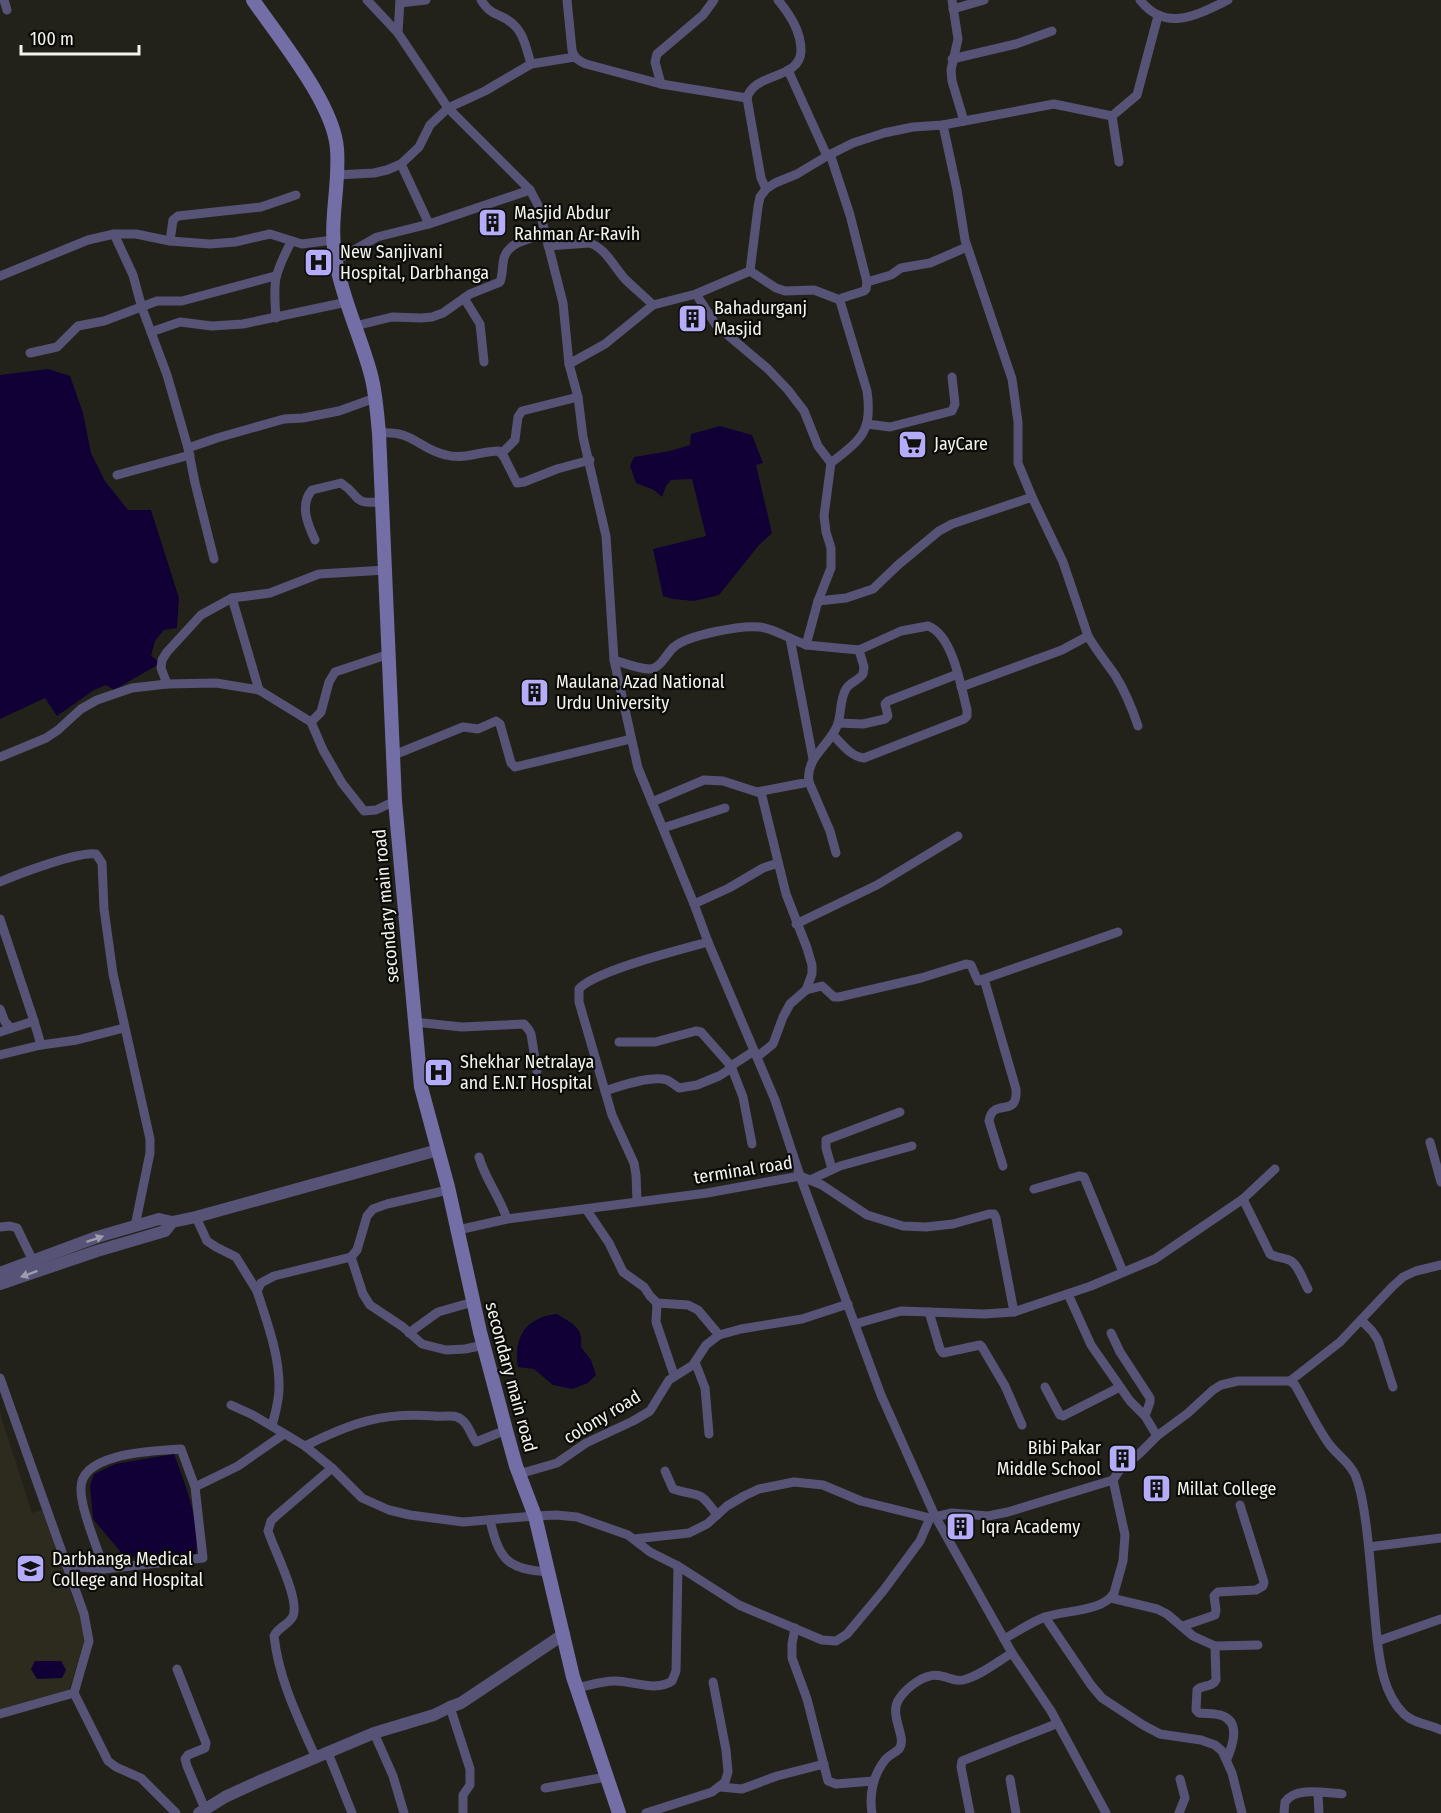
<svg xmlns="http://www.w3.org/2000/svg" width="1441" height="1813" font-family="'Fira Sans Condensed',sans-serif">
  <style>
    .built { fill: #2d2b1d }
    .water { fill: #110036 }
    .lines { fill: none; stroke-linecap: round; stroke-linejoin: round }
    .minor { stroke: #565377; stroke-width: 9 }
    .tertiary { stroke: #565377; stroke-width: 12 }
    .secondary { stroke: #746ea7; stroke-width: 14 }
    .oneway { fill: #9d9bad }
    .labels { text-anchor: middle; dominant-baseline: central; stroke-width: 4.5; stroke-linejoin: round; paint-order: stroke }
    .poi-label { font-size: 18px; fill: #f4f3ee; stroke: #0b0b08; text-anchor: start }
    .street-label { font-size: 18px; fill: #f4f3ee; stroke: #0b0b08 }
  </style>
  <rect width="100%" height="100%" fill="#23221a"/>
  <path class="built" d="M0,1413L32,1513L42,1510L82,1624L85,1639L69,1690L0,1710Z"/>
  <g class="water">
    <path d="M48,369L70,376L83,413L91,453L105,481L128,510H151L179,598L177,628L164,630L155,641L151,656L161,663L114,690L106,685L94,690L57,716L45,698L0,719V375Z"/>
    <path d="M720,426L752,435L763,463L756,465L772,533L759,545L719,595L694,601L673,599L663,596L653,549L706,536L692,479L671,480L666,486L662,497L654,490L636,483L630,466L634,457L670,451L690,445L691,434Z"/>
    <path d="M557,1314C572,1324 584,1327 581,1347L591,1360L596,1375L588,1383L572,1389L553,1385L534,1369L518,1367C513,1336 527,1317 557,1314Z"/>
    <path d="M174,1454C185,1485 200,1519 196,1554L150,1558L125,1557L93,1519L90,1485L94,1474L115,1464Z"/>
    <path d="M35,1661H61L66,1670L62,1678L37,1679L31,1669Z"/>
  </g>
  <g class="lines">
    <g class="minor">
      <path d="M4,0L7,10"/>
      <path d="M367,0L398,33L448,108L530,190L538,205L563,303L569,364L578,397L583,437L606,536L614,660L638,768L694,904L708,942L775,1100L800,1176L881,1395L935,1516L1012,1653L1051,1711L1106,1813"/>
      <path d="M481,0C492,18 501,12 514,25C524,34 527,51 531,64"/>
      <path d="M567,0L572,50C574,58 579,61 586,64L661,84L747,98"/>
      <path d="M952,0L958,39L951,70L952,81L964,121"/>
      <path d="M1140,0C1166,33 1197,15 1228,0"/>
      <path d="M400,3L426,0"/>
      <path d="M953,9L984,0"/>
      <path d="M398,33L400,0"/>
      <path d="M952,59L1016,44L1052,31"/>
      <path d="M788,70L827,156"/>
      <path d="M661,84L655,62L657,54L703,15L714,0"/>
      <path d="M943,125L957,190L965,240L1012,379L1018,422V463L1032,497"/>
      <path d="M1119,162L1112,116L1137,95L1158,16"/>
      <path d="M401,164L429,224"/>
      <path d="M337,175L374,173L387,170L401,164L419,147L430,125L448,108L485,91L531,64L575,57"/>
      <path d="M766,189L761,178L747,98C754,72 800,80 801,51C801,31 790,15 778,0"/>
      <path d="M114,234L133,275L142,308L167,375L188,448L195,483L214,559"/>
      <path d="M170,241L173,220L178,216L261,207L296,195"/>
      <path d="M548,246L589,243C605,247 614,267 625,279C634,288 644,296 653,305"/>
      <path d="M335,261L377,237L429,224L530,190"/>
      <path d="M750,271L776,288L785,291L814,290L840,300"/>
      <path d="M0,276L88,240L114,234H136L170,241L210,244L235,242L270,234L302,244L333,240"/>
      <path d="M867,282L891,275L901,268L930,263L967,247"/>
      <path d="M696,294L716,325L768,369L788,390L804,411L818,446L831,463"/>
      <path d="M464,298L480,324L484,362"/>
      <path d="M276,318C273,280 274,275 291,242"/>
      <path d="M355,326L392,317L421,318L432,317L443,313L470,294L500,282C503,274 502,266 504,258C509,241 531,239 545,234"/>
      <path d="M151,332L180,322L212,326L243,324L347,302"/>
      <path d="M30,353L57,347L78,326L104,321L157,301H182L275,276"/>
      <path d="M569,364L605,344L653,305L696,294L750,271L758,207L760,197L766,189L775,183L797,174L827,156L853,143L884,133L913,127L943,125L1054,104L1112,116"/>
      <path d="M867,424L890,427L952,411L955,404L952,377"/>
      <path d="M379,433C414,430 418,449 446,455C464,460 481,451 499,451L504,457L517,483L524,482L557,469L590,460"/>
      <path d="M188,448L217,438L284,419L303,418L339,411L375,398"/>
      <path d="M502,453L515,440L518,417L522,411L578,397"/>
      <path d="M117,475L190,455"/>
      <path d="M315,540C308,525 299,505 312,490L341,483C363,497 349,504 382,502"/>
      <path d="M232,598L259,690L311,722L323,750L342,783L364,811L376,810L395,801"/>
      <path d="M818,601L846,598L873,589L898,565L939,531L952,524L1032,497L1063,562L1088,636"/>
      <path d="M806,645L818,601L831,568V548L826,532L824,516L831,463C861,439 873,432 867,391L840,301L842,298L864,291L866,289L867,282L850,215L830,154"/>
      <path d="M614,660C624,663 639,669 650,669C661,668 666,654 674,647C688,635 741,625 759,627C770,628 781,634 790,638"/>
      <path d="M167,684L161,668L162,660L167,652L201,615L232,598L270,593L319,574L386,570"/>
      <path d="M961,687L1062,650L1088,636C1096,650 1106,662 1115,675C1125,691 1132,708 1138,726"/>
      <path d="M311,722L321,712L329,682L335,672L389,654"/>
      <path d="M838,723L863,724L885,719L888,716L885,704L888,701L958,674"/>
      <path d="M394,755L463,727L478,729L496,721L500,724L511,763L515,767L631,739"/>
      <path d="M0,757L46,738L58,730L81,709L97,700L132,688L167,684L216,683L259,690"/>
      <path d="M813,759L790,638L806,645L859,650"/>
      <path d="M809,782L830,831L836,853"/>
      <path d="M761,792L786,894L807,948L812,965V974L806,990"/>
      <path d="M652,802L704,780L723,781L757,792L809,782C805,758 829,746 837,726C842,714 839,701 846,689C850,682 858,681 863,674L864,667L859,650L901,631L928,626C953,635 961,687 967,710V716L964,719L864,758C851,757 842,744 833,735"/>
      <path d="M663,828L725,808"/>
      <path d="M0,882C18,874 79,851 96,854L102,863L104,909L113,974L150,1139V1153L135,1226"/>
      <path d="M694,904L729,888L763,868L778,863"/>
      <path d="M0,919L34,1021L41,1045"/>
      <path d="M796,924L877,885L958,836"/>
      <path d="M984,979L1016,1089C1018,1120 993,1096 989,1121L1003,1166"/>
      <path d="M0,1009L5,1022L11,1028"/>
      <path d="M414,1022L462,1027L524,1024L529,1030L531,1034L537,1071"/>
      <path d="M0,1032L34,1021"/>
      <path d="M619,1042H655L696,1031L701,1032L731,1066L743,1097L752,1144"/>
      <path d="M0,1055L41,1045L77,1040L124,1028"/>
      <path d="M757,1057L773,1044L783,1017L790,1004L806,990L822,986L834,997H839L921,978L966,964L971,965L978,981L1118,932"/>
      <path d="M605,1091C620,1086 652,1075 667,1080C671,1082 675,1085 679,1088L697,1085L719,1076L727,1071L731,1066L754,1051"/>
      <path d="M1430,1142L1441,1182"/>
      <path d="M479,1157C485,1179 500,1197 507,1219"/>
      <path d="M832,1169L826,1148V1140L900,1112"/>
      <path d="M810,1180L840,1166L912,1146"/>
      <path d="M1034,1189L1079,1176L1084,1177L1123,1272"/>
      <path d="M1243,1199L1270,1254C1276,1258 1282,1257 1289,1260C1298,1263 1303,1281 1308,1289"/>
      <path d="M637,1201L636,1175L634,1163L612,1115L579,1002V989C594,971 682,949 708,942"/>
      <path d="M586,1209L609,1243L623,1272L644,1287L650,1296L657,1303L688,1305L698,1310L719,1335"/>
      <path d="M196,1217L207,1241L216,1247L236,1257L257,1291"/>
      <path d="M0,1227L10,1226L17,1228L33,1261"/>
      <path d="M458,1230L507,1219L707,1193L800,1176L822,1185L867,1215L903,1226L926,1227L953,1224L989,1214H994L996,1218L1014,1312"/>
      <path d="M351,1257L363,1294L370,1305L403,1327L422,1344L446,1350L465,1349L484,1345"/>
      <path d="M1068,1294L1091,1345L1130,1401L1145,1416L1157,1436"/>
      <path d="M657,1303L656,1322L674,1375"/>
      <path d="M929,1312L940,1349L943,1353L980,1345L982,1347L1005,1386L1022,1425"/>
      <path d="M1361,1320L1372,1331L1378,1340L1393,1387"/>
      <path d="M855,1324L901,1311L984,1314L1014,1312L1091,1286L1155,1259L1243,1199L1275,1169"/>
      <path d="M409,1333L438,1312L473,1302"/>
      <path d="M1111,1333L1120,1352L1150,1398V1402L1145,1416"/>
      <path d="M695,1362L705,1388L709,1434"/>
      <path d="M0,1378L84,1614L89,1641L74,1693L0,1714"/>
      <path d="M1290,1381L1340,1342L1392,1287L1403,1277L1416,1271L1441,1265"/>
      <path d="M1045,1387L1060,1415L1063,1416L1120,1387"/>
      <path d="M231,1405L253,1415L305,1446L332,1468L362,1498L389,1510L410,1515L463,1522L535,1516L556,1515L577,1517L628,1535L650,1552L678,1566L739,1605L822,1640L836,1641L847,1634L883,1591L920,1541L930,1518"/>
      <path d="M272,1426C275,1414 279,1401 279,1389C280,1356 267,1322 257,1291L261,1283L274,1276L351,1257L357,1250L367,1216L373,1209L387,1204L448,1190"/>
      <path d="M305,1446C351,1423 382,1412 434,1416C441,1417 450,1415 457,1417C468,1421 470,1434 476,1442L506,1430"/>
      <path d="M665,1471L673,1489C701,1498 698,1488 717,1515"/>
      <path d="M519,1474L557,1463L586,1443L633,1421L650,1411L669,1380L693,1365L706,1345L719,1335L741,1329L802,1319L848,1304"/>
      <path d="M195,1487L181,1449C156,1451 81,1452 81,1488C80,1508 98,1549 104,1569L203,1558L195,1487L238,1466L284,1434"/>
      <path d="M490,1520C499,1559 507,1570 549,1572"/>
      <path d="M634,1539L689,1533L707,1524L727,1506L744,1496L759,1489L794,1482L823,1485L861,1501L930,1518L952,1513L988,1516L1008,1512L1113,1480"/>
      <path d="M1369,1547L1441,1538"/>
      <path d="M67,1566L104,1569"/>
      <path d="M1111,1598L1157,1609L1167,1614L1193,1636L1215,1646L1258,1645"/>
      <path d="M1045,1617L1091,1685L1102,1698L1143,1725L1160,1734L1201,1740L1215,1745L1222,1751L1232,1773L1242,1813"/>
      <path d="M1183,1626L1215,1615L1216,1610L1214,1596L1218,1592L1256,1590L1263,1586L1264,1582L1240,1505"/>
      <path d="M795,1628L792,1644V1658L807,1699L828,1781L836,1784L873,1781"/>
      <path d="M1004,1639C1017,1632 1031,1622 1045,1617C1065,1610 1103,1612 1114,1593L1123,1561L1125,1535L1113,1480L1119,1471L1140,1453L1157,1436L1188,1413L1213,1390L1221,1385L1238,1381H1290L1295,1385C1306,1404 1316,1426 1329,1444C1338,1456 1353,1465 1357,1480C1362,1494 1364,1509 1366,1524C1371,1562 1373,1600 1377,1638C1380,1664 1384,1695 1404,1714C1414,1724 1429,1724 1441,1730"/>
      <path d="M1378,1641L1441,1619"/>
      <path d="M1215,1646L1216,1680C1212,1688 1203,1684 1197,1690L1196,1710L1199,1713C1206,1714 1216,1713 1223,1716C1241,1723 1232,1747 1227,1759"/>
      <path d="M177,1669L206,1743L205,1748L188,1755L185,1759L187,1766L205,1809"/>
      <path d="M577,1688C590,1685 602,1681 615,1681C633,1681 656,1692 672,1681L676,1671L678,1566"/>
      <path d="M74,1693L108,1761L116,1767L141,1778L176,1813"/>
      <path d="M450,1707L470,1769V1785L463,1795V1813"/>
      <path d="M374,1733L393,1776L404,1813"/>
      <path d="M328,1753L352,1813"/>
      <path d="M316,1758C298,1718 279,1680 274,1636C278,1627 289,1625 293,1616C300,1599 274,1550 268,1531L271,1521L276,1516L332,1468"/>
      <path d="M1010,1779L1016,1813"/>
      <path d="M720,1787L742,1789L777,1776L824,1764"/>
      <path d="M545,1788L606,1777"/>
      <path d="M1318,1793L1319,1813"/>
      <path d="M646,1813L712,1792L725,1782L728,1772L726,1750L713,1682"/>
      <path d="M872,1813C869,1795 873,1775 885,1760C889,1755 895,1753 899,1749C908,1738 888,1715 899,1699C907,1687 926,1672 941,1676C948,1677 955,1682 963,1680C980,1676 997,1662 1012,1653"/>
      <path d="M970,1813L961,1767L962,1761L1056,1724"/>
      <path d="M1179,1813L1185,1798L1180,1779"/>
      <path d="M1284,1813L1285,1802C1295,1786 1326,1793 1342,1794"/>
    </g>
    <g class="tertiary">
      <path d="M0,1273L97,1237L159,1219L172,1222L196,1217L438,1150"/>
      <path d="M0,1284L97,1251L165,1231L172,1222"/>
      <path d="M199,1813L225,1797L262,1780L374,1733L434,1715L450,1707L461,1703L564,1634"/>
    </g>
    <path class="secondary" d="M253,0C279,38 334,104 337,149C340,188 328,222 336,262C343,301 361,337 371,375C376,394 377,414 379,433L395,801L421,1087L448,1187L480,1332L506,1430L516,1466L535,1516L573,1677L619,1813"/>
  </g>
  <defs><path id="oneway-solid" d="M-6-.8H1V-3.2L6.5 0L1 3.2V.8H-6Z" transform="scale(1.5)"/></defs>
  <g class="oneway">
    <use href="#oneway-solid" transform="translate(95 1239) rotate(-19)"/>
    <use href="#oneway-solid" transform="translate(29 1274) rotate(160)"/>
  </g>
  <defs>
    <symbol id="building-square" viewBox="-11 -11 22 22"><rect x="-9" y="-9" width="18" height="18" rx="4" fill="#b4acf9" stroke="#0b0b08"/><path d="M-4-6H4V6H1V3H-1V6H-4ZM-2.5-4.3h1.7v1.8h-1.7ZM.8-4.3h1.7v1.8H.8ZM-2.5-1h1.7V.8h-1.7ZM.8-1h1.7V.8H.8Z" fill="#111"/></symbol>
    <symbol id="hospital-square" viewBox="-11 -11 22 22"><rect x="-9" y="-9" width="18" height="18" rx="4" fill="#b4acf9" stroke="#0b0b08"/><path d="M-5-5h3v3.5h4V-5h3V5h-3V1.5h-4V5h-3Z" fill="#111"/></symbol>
    <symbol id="supermarket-square" viewBox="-11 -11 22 22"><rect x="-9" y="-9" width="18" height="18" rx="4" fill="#b4acf9" stroke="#0b0b08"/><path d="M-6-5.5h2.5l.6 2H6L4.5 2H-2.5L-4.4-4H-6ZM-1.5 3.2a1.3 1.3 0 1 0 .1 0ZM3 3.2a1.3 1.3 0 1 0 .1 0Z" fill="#111"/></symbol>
    <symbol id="university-square" viewBox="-11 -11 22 22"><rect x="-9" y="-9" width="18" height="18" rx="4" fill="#b4acf9" stroke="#0b0b08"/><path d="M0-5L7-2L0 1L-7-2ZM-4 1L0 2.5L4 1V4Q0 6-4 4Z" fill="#111"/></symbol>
  </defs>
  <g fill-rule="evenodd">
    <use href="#building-square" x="476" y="206" width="33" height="33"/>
    <use href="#hospital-square" x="302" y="246" width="33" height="33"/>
    <use href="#building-square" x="676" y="302" width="33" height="33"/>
    <use href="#supermarket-square" x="896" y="428" width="33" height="33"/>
    <use href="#building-square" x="518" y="676" width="33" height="33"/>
    <use href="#hospital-square" x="422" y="1056" width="33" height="33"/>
    <use href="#building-square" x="1106" y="1442" width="33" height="33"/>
    <use href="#building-square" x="1140" y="1472" width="33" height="33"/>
    <use href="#building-square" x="944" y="1510" width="33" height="33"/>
    <use href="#university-square" x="14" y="1552" width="33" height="33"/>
  </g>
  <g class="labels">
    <g class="poi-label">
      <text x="514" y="213">Masjid Abdur<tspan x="514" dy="21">Rahman Ar-Ravih</tspan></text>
      <text x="340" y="252">New Sanjivani<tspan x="340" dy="21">Hospital, Darbhanga</tspan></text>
      <text x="714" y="308">Bahadurganj<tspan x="714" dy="21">Masjid</tspan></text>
      <text x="934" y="444">JayCare</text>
      <text x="556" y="682">Maulana Azad National<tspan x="556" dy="21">Urdu University</tspan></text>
      <text x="460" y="1062">Shekhar Netralaya<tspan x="460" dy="21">and E.N.T Hospital</tspan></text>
      <text x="1101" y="1448" text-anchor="end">Bibi Pakar<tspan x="1101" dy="21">Middle School</tspan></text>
      <text x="1177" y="1489">Millat College</text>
      <text x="981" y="1527">Iqra Academy</text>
      <text x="52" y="1559">Darbhanga Medical<tspan x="52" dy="21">College and Hospital</tspan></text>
    </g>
    <g class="street-label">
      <text transform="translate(386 906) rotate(-95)">secondary main road</text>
      <text transform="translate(743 1170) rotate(-9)">terminal road</text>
      <text transform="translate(511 1377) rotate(75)">secondary main road</text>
      <text transform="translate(602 1417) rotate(-31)">colony road</text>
    </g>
  </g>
  <path d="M21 45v9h118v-9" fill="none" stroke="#f4f3ee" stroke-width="3"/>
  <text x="30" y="45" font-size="18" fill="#f4f3ee" stroke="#0b0b08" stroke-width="4.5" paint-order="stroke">100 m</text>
</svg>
